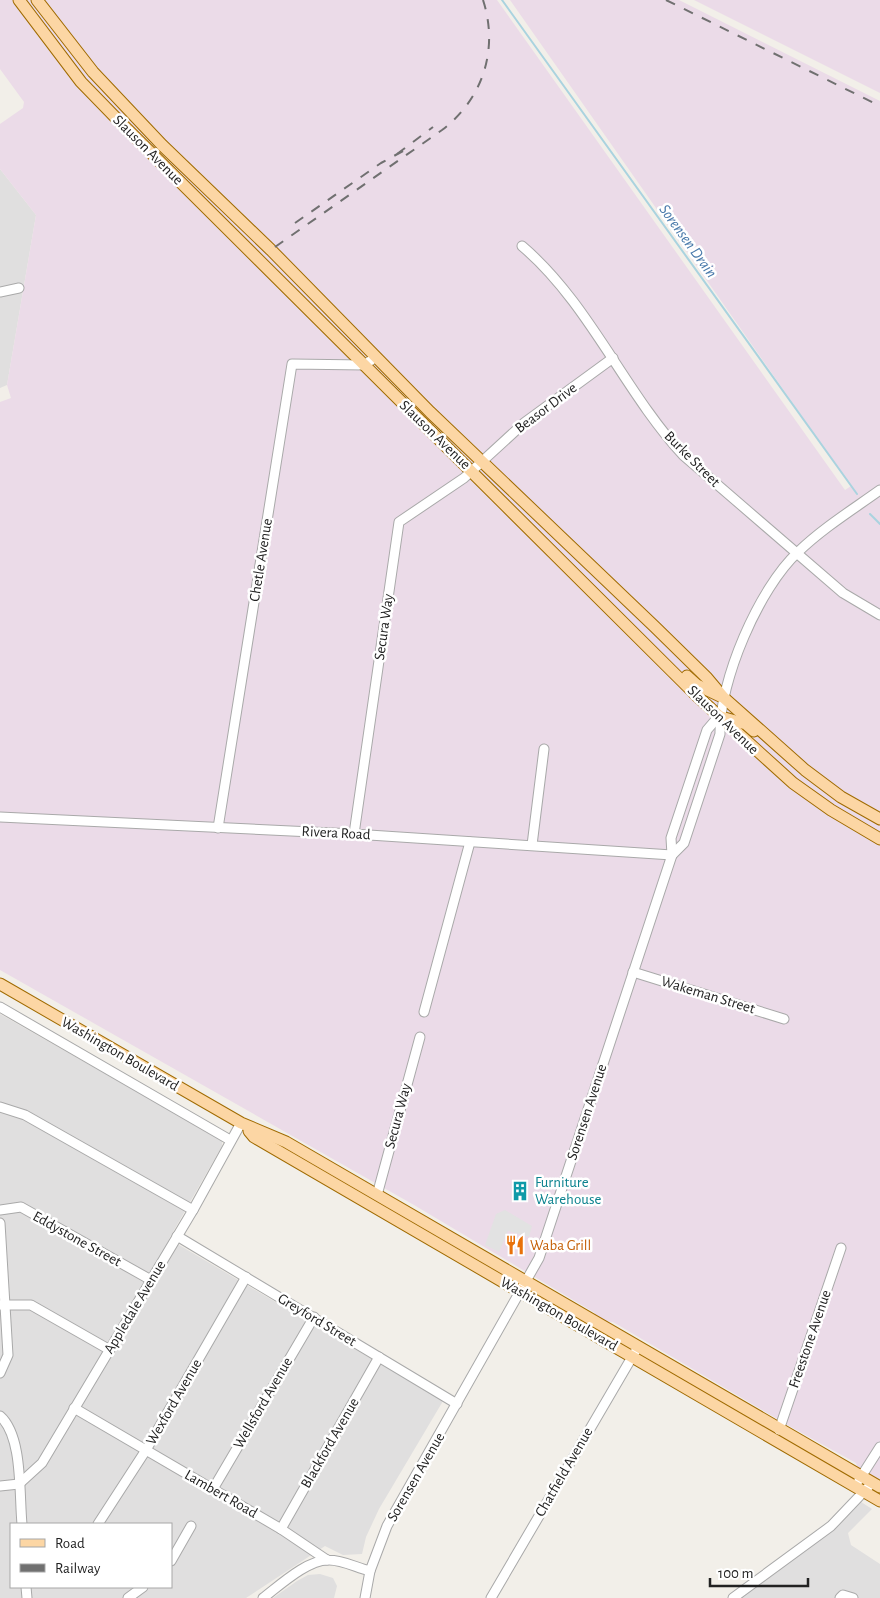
<svg xmlns="http://www.w3.org/2000/svg" width="880" height="1598" font-family="'Alegreya Sans',sans-serif">
  <style>
    .residential { fill: #e0dfdf; fill-rule: evenodd }
    .industrial { fill: #ebdbe8 }
    .parking { fill: #e2e2e2 }
    .lines { fill: none; stroke-linecap: round; stroke-linejoin: round }
    .stream { stroke: #aad3df; stroke-width: 2 }
    .minor-casing { stroke: #a9a9a9; stroke-width: 11 }
    .major-casing { stroke: #a06b00; stroke-width: 13 }
    .minor { stroke: #fff; stroke-width: 9 }
    .major { stroke: #fcd6a4; stroke-width: 11 }
    .rail { stroke: #707070; stroke-width: 2; stroke-dasharray: 10 10; stroke-linecap: butt }
    .labels { text-anchor: middle; dominant-baseline: central; stroke-width: 5; stroke-linejoin: round; paint-order: stroke }
    .street-label { font-size: 15px; fill: #222; stroke: #fff }
    .culture-label { font-size: 15px; fill: #0d838f; stroke: #fff; text-anchor: start }
    .food-label { font-size: 15px; fill: #c56008; stroke: #fff; text-anchor: start }
    .water-label { font-size: 16px; font-style: italic; fill: #4a7aab; stroke: #fff }
  </style>
  <rect width="100%" height="100%" fill="#f2efe9"/>
  <g class="residential">
    <path d="M0,169L36,215L7,385L0,388Z"/>
    <path d="M0,1014L222,1140V1146L169,1239L443,1401L379,1509L366,1537L362,1554L343,1555L325,1546L246,1598H0ZM11,1524H171V1587H11Z"/>
    <path d="M858,1500L872,1509L848,1533L851,1545L880,1564V1598H732Z"/>
    <path d="M320,1574L333,1578L337,1586L334,1598H273L297,1581L308,1575Z"/>
  </g>
  <g class="industrial">
    <path d="M0,0H497L845,490L851,486L510,0H679L880,101V1479L861,1477L856,1463L791,1427L613,1322L591,1320L595,1313L414,1205L0,970V402L11,398L7,385L36,215L0,169V124L23,108L24,102L0,69Z"/>
    <path d="M694,0H880V93Z"/>
  </g>
  <path class="parking" d="M505,1210L532,1226L529,1237L508,1231L499,1252L485,1245L496,1214Z"/>
  <g class="lines">
    <g class="stream">
      <path d="M502,0L857,494"/>
      <path d="M870,514L880,524"/>
    </g>
    <defs>
      <g id="minor">
        <path d="M522,246C589,303 624,391 683,455L843,593L880,615"/>
        <path d="M0,292L19,288"/>
        <path d="M0,817L354,834L672,855"/>
        <path d="M218,828L292,364L364,365L376,357"/>
        <path d="M354,834L399,522L464,478L524,423L613,358"/>
        <path d="M532,845L544,749"/>
        <path d="M672,855L684,843L720,734C719,681 759,588 798,552C823,528 852,510 880,490"/>
        <path d="M633,972L784,1019"/>
        <path d="M0,1007L230,1140"/>
        <path d="M424,1012L470,842"/>
        <path d="M0,1107L25,1115L193,1210"/>
        <path d="M377,1195L420,1037"/>
        <path d="M0,1210L21,1207L151,1280"/>
        <path d="M0,1223L8,1355L0,1373"/>
        <path d="M177,1236L457,1404"/>
        <path d="M1,1305H31L110,1350"/>
        <path d="M74,1408L281,1529L327,1560"/>
        <path d="M0,1416C23,1436 19,1494 22,1524"/>
        <path d="M779,1430L841,1248"/>
        <path d="M859,1480L880,1447"/>
        <path d="M0,1486L19,1484L42,1463L193,1210L241,1123"/>
        <path d="M213,1489L314,1317"/>
        <path d="M98,1524L146,1450L246,1277"/>
        <path d="M281,1529L379,1357"/>
        <path d="M171,1561L191,1526"/>
        <path d="M26,1587L27,1598"/>
        <path d="M128,1598L143,1587"/>
        <path d="M263,1598C279,1586 308,1559 329,1560C343,1560 357,1568 370,1571"/>
        <path d="M365,1598L370,1571L387,1526L539,1258L672,855L671,838L707,730L719,716"/>
        <path d="M491,1598L635,1352"/>
        <path d="M733,1598L831,1526L872,1483"/>
        <path d="M840,1598L843,1595L853,1598"/>
      </g>
      <g id="major">
        <path d="M19,0L81,82L117,119L697,696L793,783L831,810L880,839"/>
        <path d="M37,0L93,72L162,145L271,250L430,412L655,627L707,678L723,697L805,770L841,797L880,819"/>
        <path d="M687,676L697,685L720,696"/>
        <path d="M721,717L746,724L754,731"/>
        <path d="M0,984L241,1123L286,1142L880,1487"/>
        <path d="M249,1131L254,1137L880,1501"/>
      </g>
    </defs>
    <use href="#minor" class="minor-casing"/>
    <use href="#major" class="major-casing"/>
    <use href="#minor" class="minor"/>
    <use href="#major" class="major"/>
    <g class="rail">
      <path d="M666,0L880,106"/>
      <path d="M397,154L433,127"/>
      <path d="M295,223L381,163L403,151"/>
      <path d="M275,247L442,130C483,99 499,49 483,0"/>
    </g>
  </g>
  <defs>
    <symbol id="building-bare" viewBox="-9 -9 18 18"><path d="M-4-6H4V6H1V3H-1V6H-4ZM-2.5-4.3h1.7v1.8h-1.7ZM.8-4.3h1.7v1.8H.8ZM-2.5-1h1.7V.8h-1.7ZM.8-1h1.7V.8H.8Z" fill="#0f9aa8" stroke="#fff" stroke-width="2.5" paint-order="stroke"/></symbol>
    <symbol id="restaurant-bare" viewBox="-9 -9 18 18"><path d="M-5-6h1v4h1v-4h1v4h1v-4h1v5L-1.5 .5V6h-2V.5L-5-1ZM5-6V6H3V1.5H1.5Q1.5-4 5-6Z" fill="#e8710a" stroke="#fff" stroke-width="2.5" paint-order="stroke"/></symbol>
  </defs>
  <g fill-rule="evenodd">
    <use href="#building-bare" x="506" y="1177" width="28" height="28"/>
    <use href="#restaurant-bare" x="501" y="1231" width="28" height="28"/>
  </g>
  <g class="labels">
    <g class="street-label">
      <text transform="translate(148 150) rotate(45)">Slauson Avenue</text>
      <text transform="translate(546 408) rotate(-37)">Beasor Drive</text>
      <text transform="translate(435 435) rotate(44)">Slauson Avenue</text>
      <text transform="translate(692 459) rotate(45)">Burke Street</text>
      <text transform="translate(261 560) rotate(-81)">Chetle Avenue</text>
      <text transform="translate(384 627) rotate(-82)">Secura Way</text>
      <text transform="translate(723 720) rotate(44)">Slauson Avenue</text>
      <text transform="translate(336 833) rotate(3)">Rivera Road</text>
      <text transform="translate(708 995) rotate(17)">Wakeman Street</text>
      <text transform="translate(120 1054) rotate(30)">Washington Boulevard</text>
      <text transform="translate(587 1112) rotate(-72)">Sorensen Avenue</text>
      <text transform="translate(398 1116) rotate(-75)">Secura Way</text>
      <text transform="translate(77 1239) rotate(29)">Eddystone Street</text>
      <text transform="translate(135 1307) rotate(-59)">Appledale Avenue</text>
      <text transform="translate(559 1314) rotate(30)">Washington Boulevard</text>
      <text transform="translate(317 1320) rotate(31)">Greyford Street</text>
      <text transform="translate(810 1339) rotate(-71)">Freestone Avenue</text>
      <text transform="translate(174 1402) rotate(-60)">Wexford Avenue</text>
      <text transform="translate(263 1403) rotate(-60)">Wellsford Avenue</text>
      <text transform="translate(330 1443) rotate(-60)">Blackford Avenue</text>
      <text transform="translate(564 1472) rotate(-60)">Chatfield Avenue</text>
      <text transform="translate(416 1477) rotate(-60)">Sorensen Avenue</text>
      <text transform="translate(221 1494) rotate(30)">Lambert Road</text>
    </g>
    <g class="culture-label">
      <text x="535" y="1182">Furniture<tspan x="535" dy="17">Warehouse</tspan></text>
    </g>
    <g class="food-label">
      <text x="530" y="1245">Waba Grill</text>
    </g>
    <g class="water-label">
      <text transform="translate(688 241) rotate(54)">Sorensen Drain</text>
    </g>
  </g>
  <rect x="10" y="1523" width="162" height="65" fill="#ffffff" stroke="#a7a7a7"/>
  <rect x="20" y="1539" width="25" height="8" fill="#fcd6a4" stroke="#a7a7a7"/>
  <text x="55" y="1548" font-size="15" fill="#222222">Road</text>
  <rect x="20" y="1564" width="25" height="8" fill="#707070" stroke="#a7a7a7"/>
  <text x="55" y="1573" font-size="15" fill="#222222">Railway</text>
  <path d="M710 1578v8h98v-8" fill="none" stroke="#222222" stroke-width="2.5"/>
  <text x="718" y="1578" font-size="15" fill="#222222" stroke="#ffffff" stroke-width="4" paint-order="stroke">100 m</text>
</svg>
